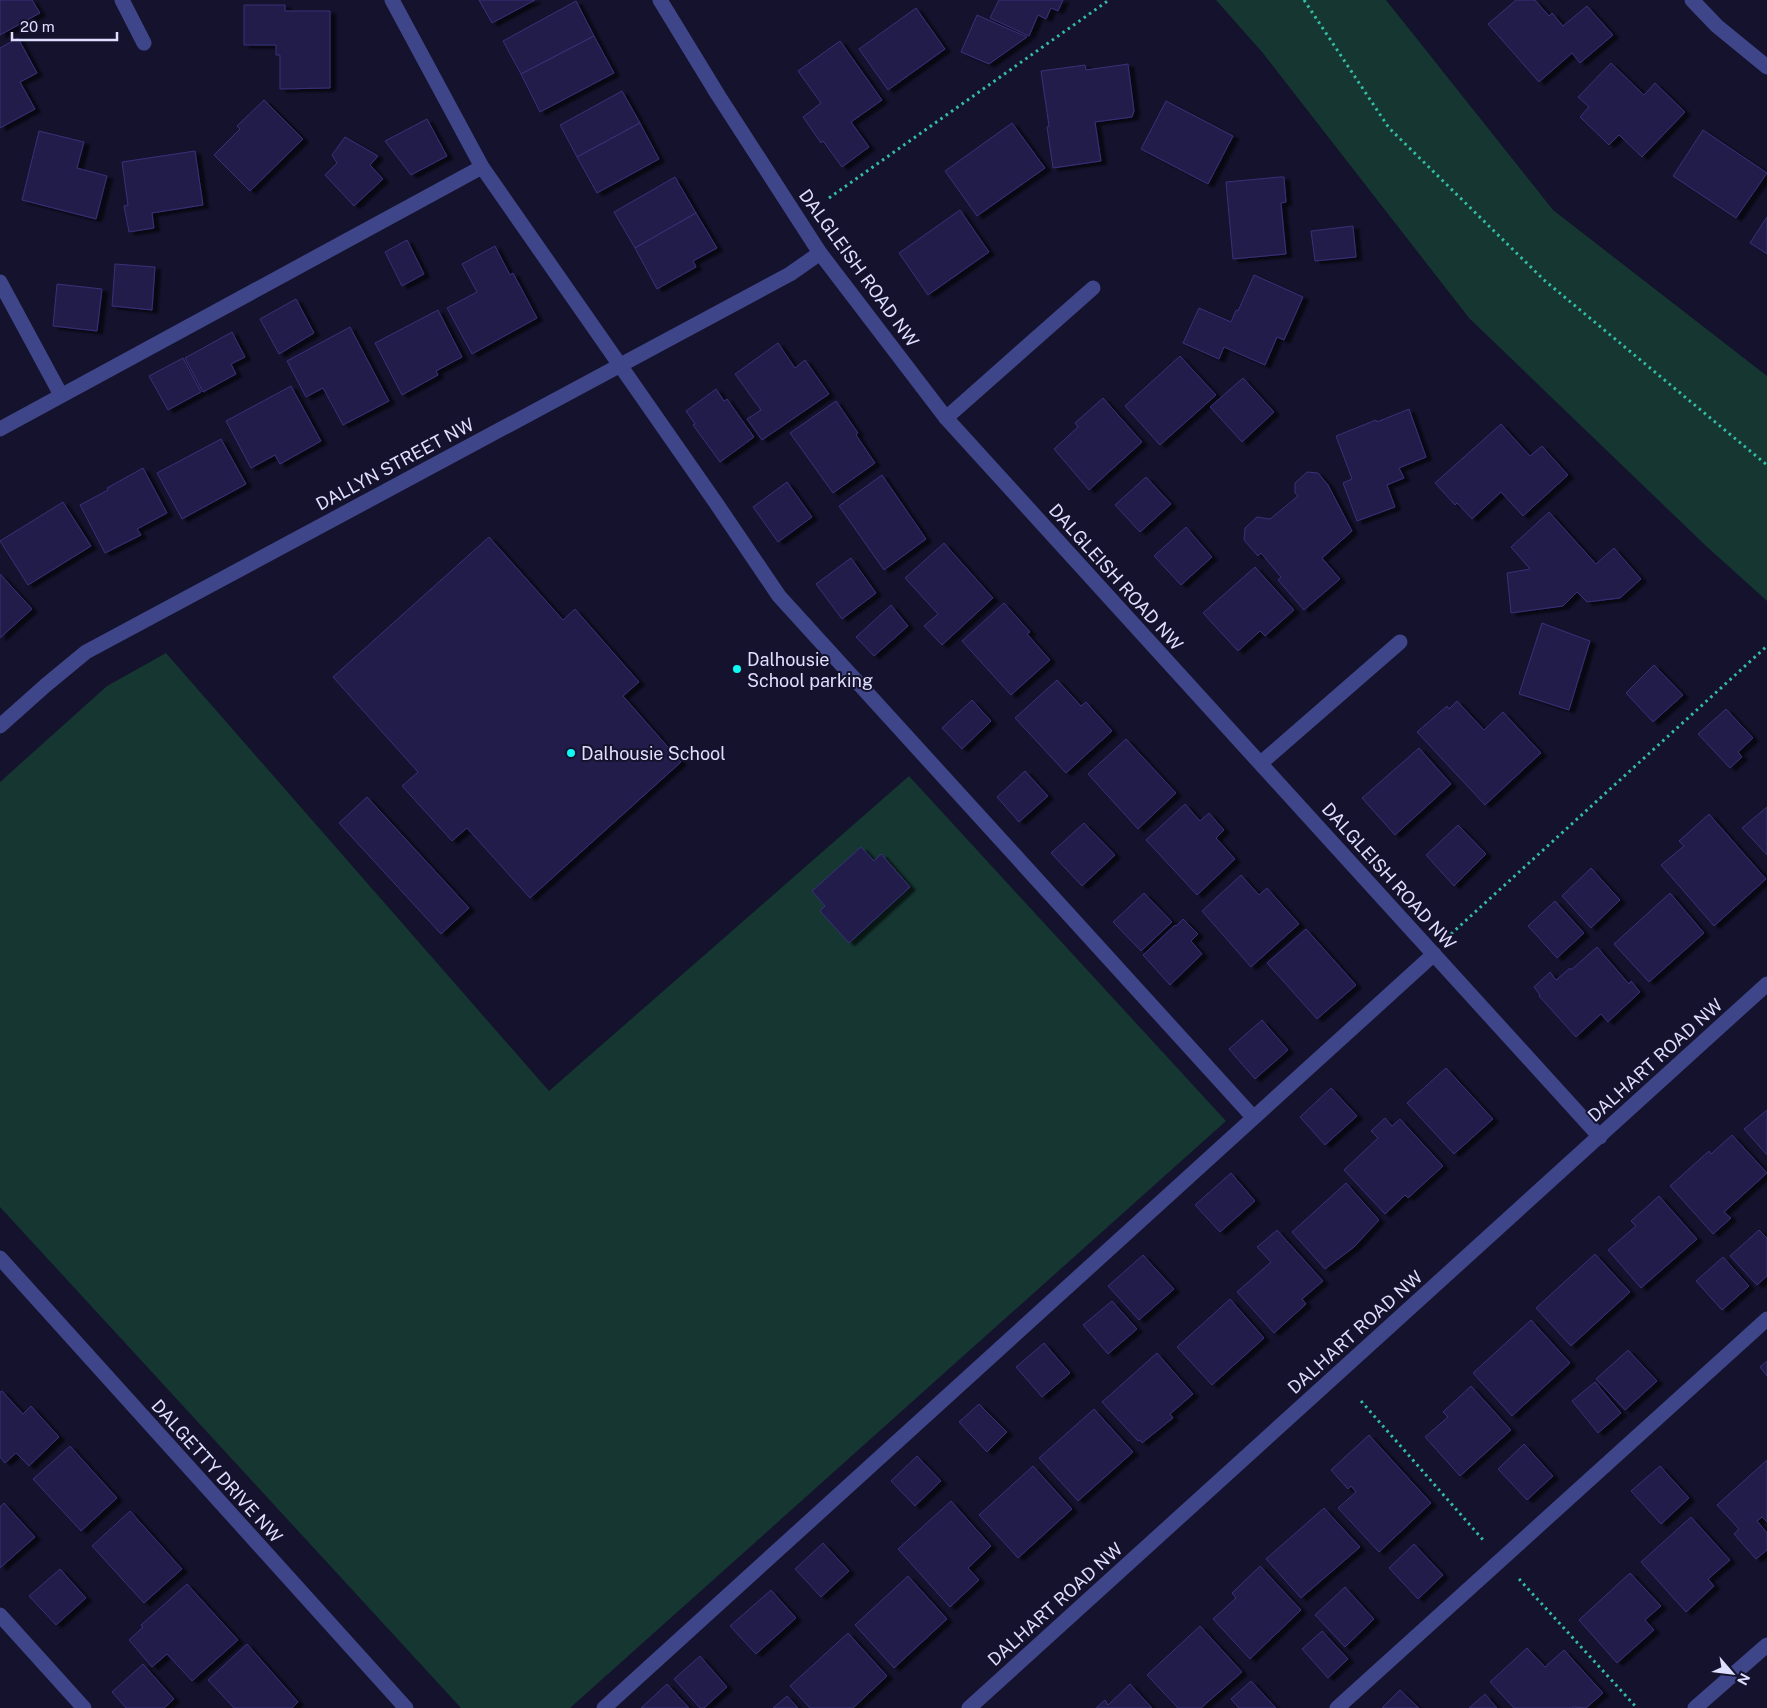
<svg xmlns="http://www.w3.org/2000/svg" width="1767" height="1708" font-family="'Public Sans',sans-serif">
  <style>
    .green { fill: #153631 }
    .building { fill: #231f4c; stroke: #373178; filter: url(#shadow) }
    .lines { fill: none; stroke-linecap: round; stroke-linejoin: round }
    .path { stroke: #34bca4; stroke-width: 3; stroke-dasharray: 2.5 4; stroke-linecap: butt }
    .minor { stroke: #3f4589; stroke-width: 15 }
    .poi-dot { fill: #0ff9f5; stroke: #14122c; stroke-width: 2 }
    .labels { text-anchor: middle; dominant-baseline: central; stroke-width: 4; stroke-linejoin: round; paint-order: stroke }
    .street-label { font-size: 18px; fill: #dedefe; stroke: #14122c }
    .poi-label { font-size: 18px; fill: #dedefe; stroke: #14122c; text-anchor: start }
  </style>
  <defs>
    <filter id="shadow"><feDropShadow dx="5.5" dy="3" stdDeviation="1" flood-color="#0009"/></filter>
  </defs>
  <rect width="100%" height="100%" fill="#14122c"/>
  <g class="green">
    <path d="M1216,0H1386L1553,210L1767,376V601L1705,545L1469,318L1262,52Z"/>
    <path d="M166,653L549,1091L909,776L1226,1121L570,1708H461L0,1207V782L107,686Z"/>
  </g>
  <g class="building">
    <path d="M0,0H32L40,13L0,35Z"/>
    <path d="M479,0H535L492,23Z"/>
    <path d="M999,0H1063L1058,11L1051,8L1046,19L1038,15L1029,36L990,18Z"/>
    <path d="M1516,0H1535L1549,16L1552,13L1563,26L1587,6L1613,35L1580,63L1572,53L1539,82L1488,24Z"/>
    <path d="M576,1L594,36L521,74L503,41Z"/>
    <path d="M244,5H285V11H330V88L280,89V55H276V45H244Z"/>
    <path d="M916,8L945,49L888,90L859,49Z"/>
    <path d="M977,15L1027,37L989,64L961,52Z"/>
    <path d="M594,36L614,73L540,112L521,74Z"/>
    <path d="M18,38L37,73L20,82L35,109L0,128V48Z"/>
    <path d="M840,41L882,100L851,122L869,147L842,167L823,141L821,143L803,117L821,103L798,71Z"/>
    <path d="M1611,63L1644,95L1655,83L1685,112L1642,157L1619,135L1609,145L1580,117L1589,107L1578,97Z"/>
    <path d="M1128,64L1134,111L1132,117L1095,122L1101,161L1053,168L1047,127L1049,126L1041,71L1085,65L1086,70Z"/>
    <path d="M622,91L640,123L577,157L560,125Z"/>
    <path d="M264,100L303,139L250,191L214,155L240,129L237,126Z"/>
    <path d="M1166,101L1233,136L1208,184L1141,149Z"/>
    <path d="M427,119L447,156L411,175L385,141Z"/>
    <path d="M640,123L659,159L597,193L577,157Z"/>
    <path d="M1012,123L1045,168L977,216L945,171Z"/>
    <path d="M1703,130L1767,173L1736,218L1673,176Z"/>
    <path d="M39,131L84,142L77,168L107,176L96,219L22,200Z"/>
    <path d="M345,137L378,156L370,165L383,179L354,206L325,175L337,163L332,155Z"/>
    <path d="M195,151L203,205L152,213L154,228L129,232L124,206L128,205L122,162Z"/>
    <path d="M675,177L696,213L635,248L614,212Z"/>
    <path d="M1280,177H1284L1285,190L1286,202L1281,203L1286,254L1233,259L1226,182Z"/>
    <path d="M960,210L989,252L928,295L899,253Z"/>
    <path d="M696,213L717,248L693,261L696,267L657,289L635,248Z"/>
    <path d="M1767,217V254L1750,243Z"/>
    <path d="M1353,226L1356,257L1315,261L1311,231Z"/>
    <path d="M407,240L424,274L402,286L385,252Z"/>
    <path d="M495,246L510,275L513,273L537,318L472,354L447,308L477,292L462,264Z"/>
    <path d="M115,264L155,267L152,310L112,306Z"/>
    <path d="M1254,275L1303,297L1284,340L1277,337L1265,365L1224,347L1219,359L1183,343L1199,308L1231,322L1236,310L1238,311Z"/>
    <path d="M57,284L102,289L97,331L53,326Z"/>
    <path d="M296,299L314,333L279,354L260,319Z"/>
    <path d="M438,310L462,357L436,371L438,375L402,395L375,343Z"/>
    <path d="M350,327L389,401L343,425L323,388L306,397L287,361Z"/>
    <path d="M232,332L245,357L231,364L236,374L203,392L185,358Z"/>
    <path d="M778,343L795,368L805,360L829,394L762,440L747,419L761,410L735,374Z"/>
    <path d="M1180,356L1216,395L1160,445L1125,406Z"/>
    <path d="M183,358L201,392L168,410L149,376Z"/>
    <path d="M1243,378L1274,412L1242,442L1210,407Z"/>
    <path d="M291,386L321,441L280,464L275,455L251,468L226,421Z"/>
    <path d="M716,389L724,401L727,399L754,437L720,462L693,425L695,424L686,411Z"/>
    <path d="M1103,398L1142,442L1089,490L1054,449L1078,427L1075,423Z"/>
    <path d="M836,401L858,433L856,435L875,463L833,493L790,433Z"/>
    <path d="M1409,409L1426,457L1399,468L1404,478L1387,485L1395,507L1357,521L1343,483L1352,479L1336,436L1376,420L1377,422Z"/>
    <path d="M1501,424L1530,456L1542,446L1568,475L1523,516L1501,492L1472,519L1457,503L1455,505L1435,483Z"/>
    <path d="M221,439L246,484L182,519L157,473Z"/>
    <path d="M143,468L167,513L137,529L141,535L105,553L80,505L108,490L107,488Z"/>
    <path d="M1307,472L1318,473L1328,485L1352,531L1322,558L1340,579L1304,610L1278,580L1281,577L1261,553L1258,556L1244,540L1245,528L1257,517L1270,519L1298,496L1295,493V483Z"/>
    <path d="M882,475L926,539L884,570L839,506Z"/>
    <path d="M1146,477L1171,504L1140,532L1115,505Z"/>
    <path d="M787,482L812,517L778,542L753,507Z"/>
    <path d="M63,502L91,546L28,585L0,541Z"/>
    <path d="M1549,512L1596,564L1614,548L1641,579L1620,598L1587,602L1577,592L1563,606L1511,613L1507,573L1530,569L1511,547Z"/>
    <path d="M1186,527L1212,557L1181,585L1154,556Z"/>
    <path d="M489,537L563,620L575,609L639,682L623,696L681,762L530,898L467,828L452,841L402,786L418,772L333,677Z"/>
    <path d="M944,543L993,598L942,645L924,626L938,614L905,578Z"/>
    <path d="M851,558L876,593L842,619L816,584Z"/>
    <path d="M1255,567L1294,610L1265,636L1260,631L1238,651L1203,613Z"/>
    <path d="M0,574L32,609L0,638Z"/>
    <path d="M1004,603L1030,632L1027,634L1050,660L1011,695L962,641Z"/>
    <path d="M891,605L908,626L874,656L856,637Z"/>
    <path d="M1542,623L1590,641L1569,710L1519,694Z"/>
    <path d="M1654,665L1683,695L1653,722L1626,693Z"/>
    <path d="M1057,680L1081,706L1086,702L1112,731L1066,773L1015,718Z"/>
    <path d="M972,700L991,721L962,749L942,728Z"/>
    <path d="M1457,701L1484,730L1503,712L1541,753L1485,805L1417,732L1447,706L1449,709Z"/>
    <path d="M1726,709L1753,738L1738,752L1742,757L1730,768L1698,734Z"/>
    <path d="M1126,739L1176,793L1138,829L1088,774Z"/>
    <path d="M1419,748L1451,784L1395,835L1362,798Z"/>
    <path d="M1025,771L1048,796L1019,822L997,797Z"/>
    <path d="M367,797L469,908L441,934L339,823Z"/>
    <path d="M1185,804L1200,821L1209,813L1224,830L1216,838L1235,859L1197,895L1146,840Z"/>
    <path d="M1767,807V855L1742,828Z"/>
    <path d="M1709,814L1766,879L1714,926L1661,865L1684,846L1679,841Z"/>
    <path d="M1084,823L1115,855L1082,886L1051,853Z"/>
    <path d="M1458,825L1486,854L1454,886L1426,855Z"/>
    <path d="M861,847L874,861L881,854L910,887L849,943L820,911L825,906L812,891Z"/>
    <path d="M1591,868L1620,900L1591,928L1562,896Z"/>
    <path d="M1241,875L1259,895L1267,888L1299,924L1251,967L1202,911Z"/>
    <path d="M1144,893L1172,922L1141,951L1113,922Z"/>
    <path d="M1670,893L1704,933L1649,982L1614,944Z"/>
    <path d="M1555,901L1584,933L1557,958L1528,926Z"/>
    <path d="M1183,919L1198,934L1191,941L1202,954L1170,985L1143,955L1175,925L1176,926Z"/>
    <path d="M1306,929L1356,985L1317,1019L1267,963Z"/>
    <path d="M1597,947L1629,984L1631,981L1640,992L1608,1022L1601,1014L1576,1037L1539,996L1540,995L1534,987L1550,972L1556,980L1570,968L1571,970Z"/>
    <path d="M1262,1020L1288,1050L1255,1079L1229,1049Z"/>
    <path d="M1446,1068L1493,1119L1454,1154L1407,1103Z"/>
    <path d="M1331,1088L1357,1116L1325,1145L1300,1117Z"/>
    <path d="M1767,1110V1155L1744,1129Z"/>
    <path d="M1385,1118L1392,1126L1400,1119L1443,1166L1408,1198L1405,1195L1385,1214L1344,1170L1378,1138L1371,1131Z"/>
    <path d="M1732,1135L1767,1173L1724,1212L1731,1218L1713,1234L1670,1186L1709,1151L1711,1154Z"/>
    <path d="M1231,1173L1255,1201L1220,1232L1195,1205Z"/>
    <path d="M1346,1183L1379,1220L1354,1247L1325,1269L1292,1232Z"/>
    <path d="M1659,1196L1697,1239L1641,1288L1608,1250L1636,1226L1631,1221Z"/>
    <path d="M1277,1230L1323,1281L1302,1299L1306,1304L1274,1333L1237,1292L1271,1262L1257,1247Z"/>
    <path d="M1759,1230L1767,1238V1276L1757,1285L1730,1256Z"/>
    <path d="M1595,1254L1630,1292L1571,1346L1536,1308Z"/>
    <path d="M1143,1255L1174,1289L1139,1320L1108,1286Z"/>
    <path d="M1723,1257L1749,1286L1722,1310L1696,1281Z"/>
    <path d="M1230,1299L1264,1338L1212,1385L1177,1347Z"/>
    <path d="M1112,1301L1137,1329L1108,1354L1083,1325Z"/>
    <path d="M1531,1320L1570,1363L1512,1416L1473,1373Z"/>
    <path d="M1044,1343L1070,1373L1042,1397L1016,1367Z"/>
    <path d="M1628,1350L1657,1381L1625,1410L1596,1379Z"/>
    <path d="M1157,1353L1193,1394L1170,1414L1173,1418L1142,1443L1140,1440L1138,1441L1102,1402Z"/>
    <path d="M1767,1361V1376L1760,1367Z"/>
    <path d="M1595,1382L1621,1413L1598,1433L1572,1401Z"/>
    <path d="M1471,1386L1511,1430L1460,1476L1425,1437L1448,1417L1443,1412Z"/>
    <path d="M2,1391L23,1414L31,1406L59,1437L29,1466L16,1453L5,1463L0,1457V1392Z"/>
    <path d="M979,1404L1007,1432L987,1452L959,1422Z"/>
    <path d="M1094,1409L1133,1452L1078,1501L1039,1458Z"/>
    <path d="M1369,1435L1431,1503L1379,1552L1338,1508L1356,1492L1351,1486L1348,1489L1331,1470Z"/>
    <path d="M1524,1444L1553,1476L1527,1500L1498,1469Z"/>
    <path d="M70,1446L117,1498L81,1531L33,1479Z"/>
    <path d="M917,1456L941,1481L915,1506L891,1481Z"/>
    <path d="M1767,1460V1522L1762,1517L1757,1521L1767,1533V1550L1756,1559L1734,1534L1739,1529L1717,1505Z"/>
    <path d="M1033,1466L1072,1509L1018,1558L979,1515Z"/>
    <path d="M1660,1466L1689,1498L1661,1524L1631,1491Z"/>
    <path d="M951,1501L991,1546L968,1568L979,1580L950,1607L898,1549Z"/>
    <path d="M4,1503L35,1537L0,1568V1507Z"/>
    <path d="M1324,1508L1360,1547L1301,1598L1266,1559Z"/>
    <path d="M130,1511L182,1569L144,1603L92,1546Z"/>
    <path d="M1691,1517L1730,1560L1708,1579L1714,1586L1686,1612L1641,1562Z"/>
    <path d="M823,1543L849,1571L821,1597L795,1569Z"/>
    <path d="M1414,1544L1443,1575L1418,1599L1389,1568Z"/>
    <path d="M1260,1566L1301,1610L1250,1659L1213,1619L1236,1598L1232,1593Z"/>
    <path d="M60,1569L86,1598L56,1625L29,1596Z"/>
    <path d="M1630,1573L1661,1606L1645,1620L1654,1630L1617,1663L1579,1620Z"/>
    <path d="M908,1576L947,1619L894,1668L855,1625Z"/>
    <path d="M187,1584L238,1640L192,1681L167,1654L152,1667L129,1640L143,1627L141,1625Z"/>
    <path d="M1345,1587L1374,1619L1345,1647L1315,1615Z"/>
    <path d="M771,1590L796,1618L756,1654L730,1626Z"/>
    <path d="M1200,1626L1242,1672L1201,1708H1178L1147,1675Z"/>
    <path d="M1322,1631L1348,1659L1328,1678L1302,1649Z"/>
    <path d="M848,1633L887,1676L853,1708H810L790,1686Z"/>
    <path d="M247,1644L298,1702L292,1708H234L208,1680Z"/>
    <path d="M1527,1648L1545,1667L1564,1650L1603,1693L1586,1708L1574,1707L1572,1708H1514L1490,1682Z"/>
    <path d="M700,1656L727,1687L704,1708H700L674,1679Z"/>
    <path d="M143,1664L174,1699L164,1708H126L112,1692Z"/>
    <path d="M1251,1681L1276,1708H1239L1231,1699Z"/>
    <path d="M667,1684L689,1708H641Z"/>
    <path d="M1130,1684L1152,1708H1096L1105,1700L1108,1705Z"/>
    <path d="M1400,1690L1419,1708H1382Z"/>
    <path d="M1485,1694L1497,1708H1469Z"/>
    <path d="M787,1696L798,1708H773Z"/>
  </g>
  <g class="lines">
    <g class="path">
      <path d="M1304,0L1389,128L1544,280L1767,465"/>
      <path d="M829,198L1109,0"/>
      <path d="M1451,934L1767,646"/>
      <path d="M1361,1401L1484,1541"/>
      <path d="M1519,1579L1637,1708"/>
    </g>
    <g class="minor">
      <path d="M122,0L144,43"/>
      <path d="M392,0L482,167L716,503L779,596L1253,1117"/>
      <path d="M660,0L718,95L820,253L946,418L1600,1137"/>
      <path d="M1692,0L1717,26L1767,67"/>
      <path d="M0,282L61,395"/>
      <path d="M946,418L1093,288"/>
      <path d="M0,429L482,167"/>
      <path d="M0,726L46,685L86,652L790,274L820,253"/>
      <path d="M1261,763L1400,642"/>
      <path d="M0,1258L406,1708"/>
      <path d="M0,1615L84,1708"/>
      <path d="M604,1708L1434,954"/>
      <path d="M969,1708L1767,984"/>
      <path d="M1337,1708L1767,1319"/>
      <path d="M1695,1708L1767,1645"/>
    </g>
  </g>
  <g class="poi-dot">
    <circle cx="737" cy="669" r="5"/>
    <circle cx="571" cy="753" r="5"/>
  </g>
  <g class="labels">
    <g class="street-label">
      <text transform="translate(859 268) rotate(54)">DALGLEISH ROAD NW</text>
      <text transform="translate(395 464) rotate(-28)">DALLYN STREET NW</text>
      <text transform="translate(1116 577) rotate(48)">DALGLEISH ROAD NW</text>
      <text transform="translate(1389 876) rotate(48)">DALGLEISH ROAD NW</text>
      <text transform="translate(1655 1060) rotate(-42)">DALHART ROAD NW</text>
      <text transform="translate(1355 1332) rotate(-42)">DALHART ROAD NW</text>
      <text transform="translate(217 1471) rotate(48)">DALGETTY DRIVE NW</text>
      <text transform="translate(1055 1604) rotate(-42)">DALHART ROAD NW</text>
    </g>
    <g class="poi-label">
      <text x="747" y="659">Dalhousie<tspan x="747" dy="21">School parking</tspan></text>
      <text x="581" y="753">Dalhousie School</text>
    </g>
  </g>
  <g transform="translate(1732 1673) rotate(118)" stroke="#14122c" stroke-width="4" paint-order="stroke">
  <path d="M0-4L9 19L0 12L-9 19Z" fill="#dedefe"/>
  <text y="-8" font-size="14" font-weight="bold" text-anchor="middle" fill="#dedefe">N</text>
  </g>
  <path d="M12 32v8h105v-8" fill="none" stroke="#dedefe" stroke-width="2.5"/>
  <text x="20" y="32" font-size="15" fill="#dedefe" stroke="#14122c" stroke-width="4" paint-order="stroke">20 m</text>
</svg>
